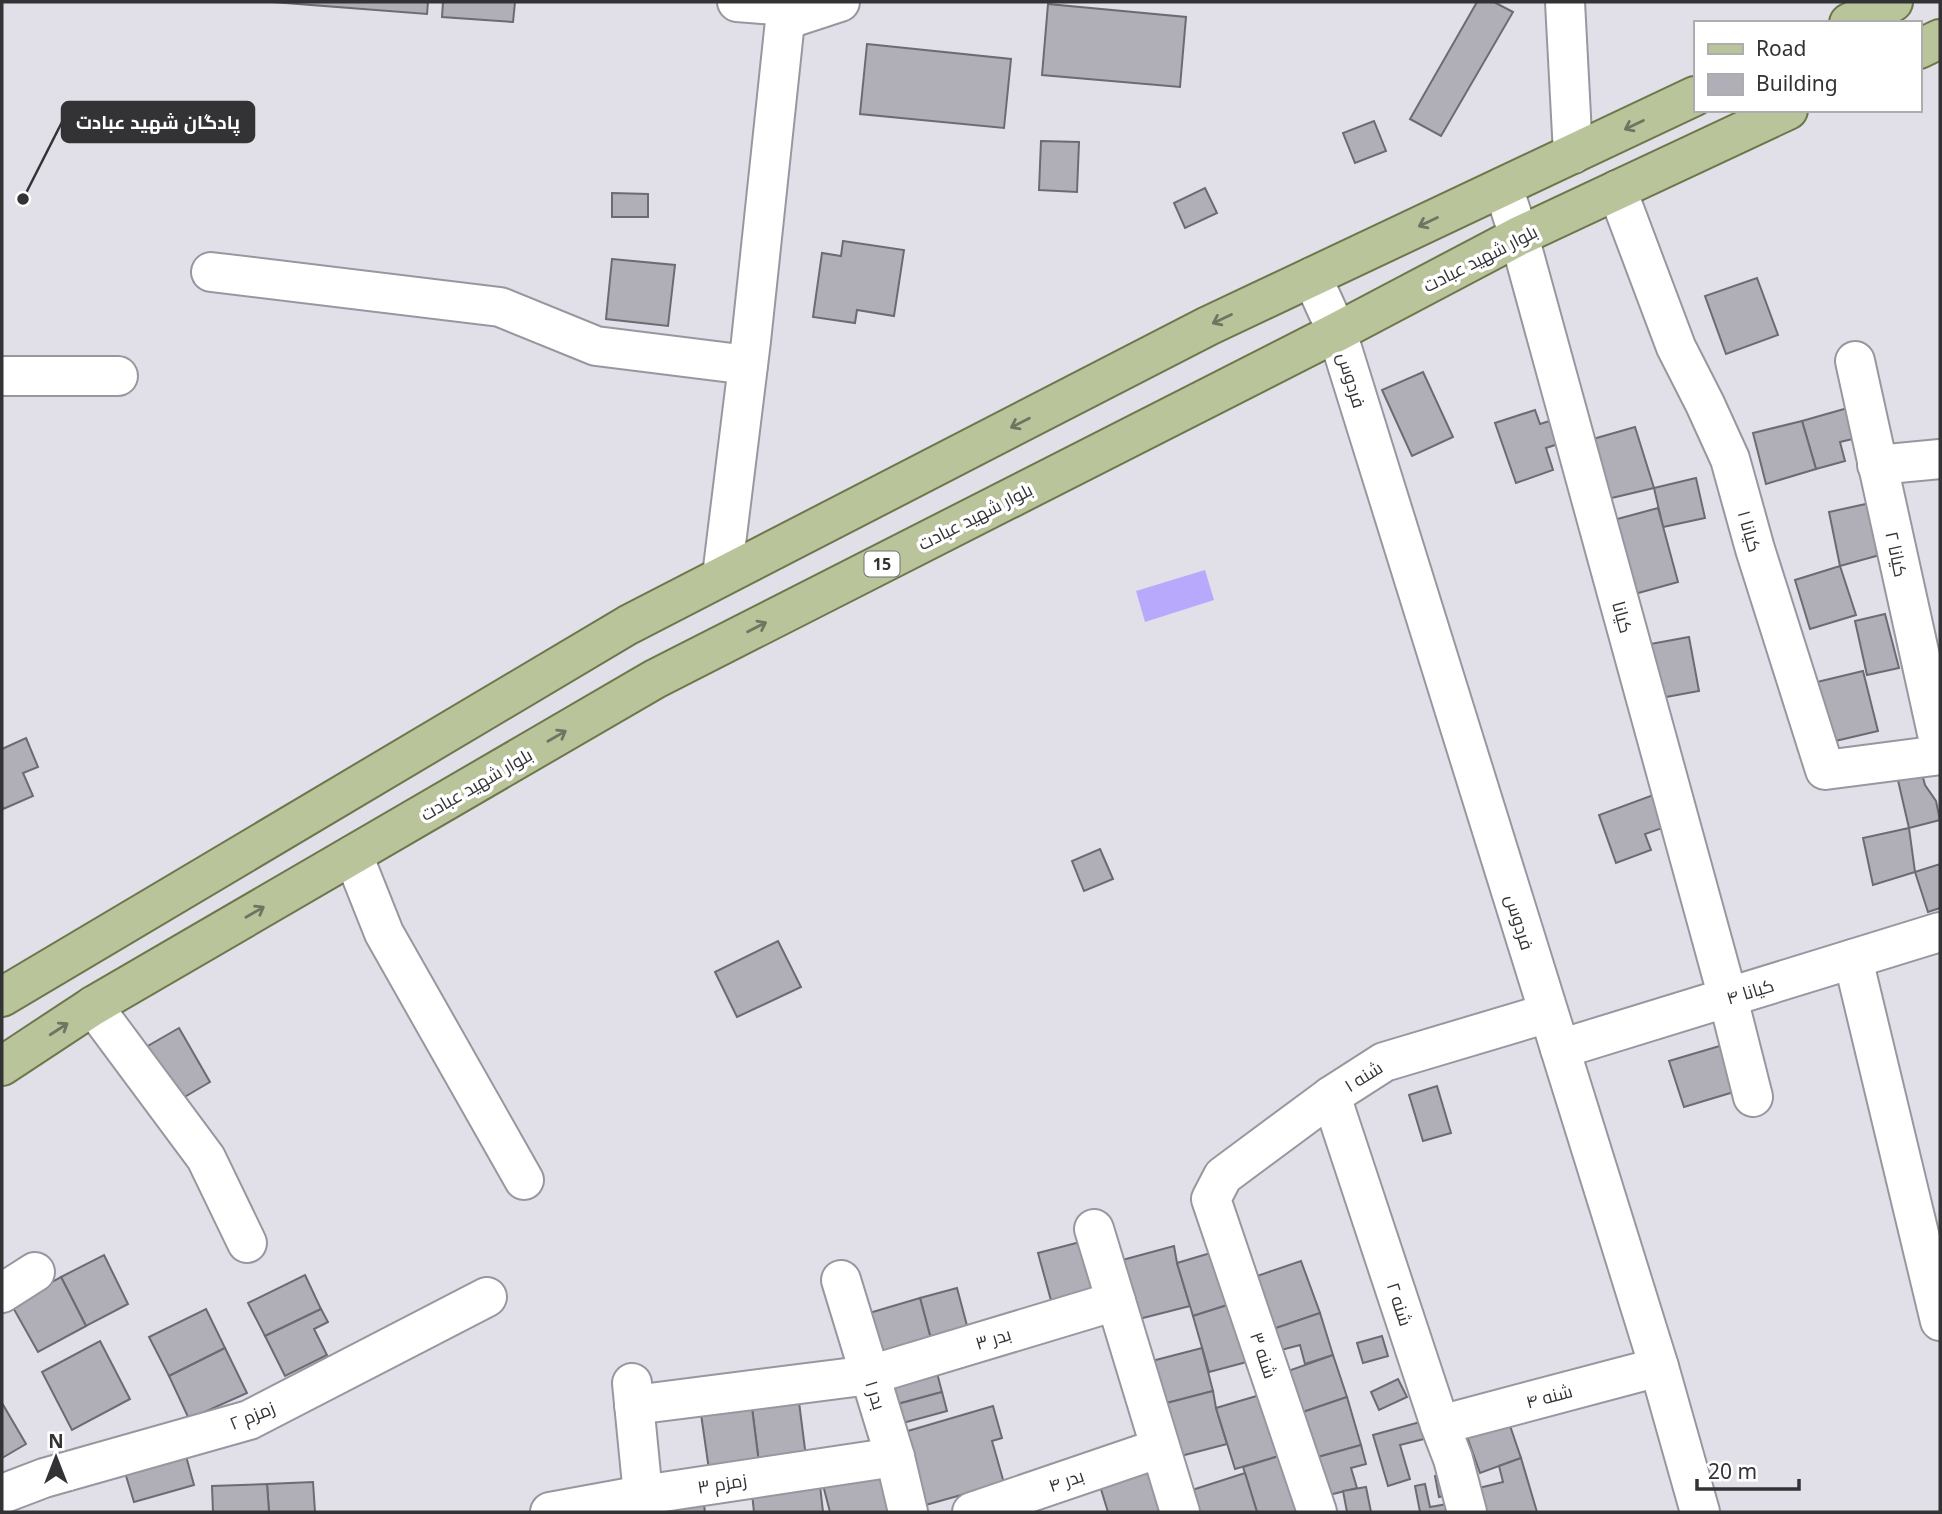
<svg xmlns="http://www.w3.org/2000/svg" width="1942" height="1514" font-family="'Noto Sans',Cairo,sans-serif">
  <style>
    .water { fill: #b8a9fc }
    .building { fill: #b0afb7; stroke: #6c6b73; stroke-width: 2 }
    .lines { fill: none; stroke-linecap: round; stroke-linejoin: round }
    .minor-casing { stroke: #9897a0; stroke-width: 42 }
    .major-casing { stroke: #6c774b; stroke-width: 42 }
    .minor { stroke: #fff; stroke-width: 38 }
    .major { stroke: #b9c49a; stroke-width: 38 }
    .oneway { stroke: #6f7463 }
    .labels { text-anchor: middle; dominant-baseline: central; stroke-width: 7; stroke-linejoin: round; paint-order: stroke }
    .shield { fill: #fff; stroke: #707072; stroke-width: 2 }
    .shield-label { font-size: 16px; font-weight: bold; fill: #333336 }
    .street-label { font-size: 18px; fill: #333336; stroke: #fff }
    .leader { fill: none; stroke: #333336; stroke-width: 2.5 }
    .callout-dot { fill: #333336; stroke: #fff; stroke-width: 2.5 }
    .callout { fill: #333336; stroke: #333336; stroke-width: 2.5 }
    .callout-label { font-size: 19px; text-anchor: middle; font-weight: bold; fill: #fff }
  </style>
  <rect width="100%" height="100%" fill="#e1e0e8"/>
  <path class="water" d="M1205,570L1214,600L1145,622L1136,591Z"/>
  <g class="building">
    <path d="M272,2H428L427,14Z"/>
    <path d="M443,2H515L513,22L442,17Z"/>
    <path d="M1477,2H1494L1513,12L1441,136L1410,119Z"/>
    <path d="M1048,4L1186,17L1180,87L1042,75Z"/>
    <path d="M867,44L1011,59L1004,128L860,114Z"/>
    <path d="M1374,121L1386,151L1355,163L1343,133Z"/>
    <path d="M1041,141L1079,142L1077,192L1039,190Z"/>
    <path d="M1205,188L1217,213L1185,228L1174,203Z"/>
    <path d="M612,193L648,194V217H612Z"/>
    <path d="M843,241L904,250L894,316L857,310L855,323L813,317L822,253L841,256Z"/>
    <path d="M612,259L675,265L668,326L606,319Z"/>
    <path d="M1757,278L1778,335L1726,354L1705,296Z"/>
    <path d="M1423,372L1453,437L1412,456L1382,390Z"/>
    <path d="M1858,405L1865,436L1840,442L1845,461L1816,469L1802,421Z"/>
    <path d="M1535,410L1540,424L1559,418L1567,441L1546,448L1553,470L1516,483L1495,423Z"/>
    <path d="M1802,421L1816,469L1766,484L1753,433Z"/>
    <path d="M1635,427L1654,488L1603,500L1586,441Z"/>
    <path d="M1696,478L1705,518L1663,527L1654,488Z"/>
    <path d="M1875,502L1887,553L1840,566L1829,512Z"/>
    <path d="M1658,508L1678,582L1631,595L1610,521Z"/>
    <path d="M1840,566L1856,615L1810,629L1795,580Z"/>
    <path d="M1885,614L1899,668L1867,675L1855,621Z"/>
    <path d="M1689,637L1699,691L1655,699L1645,645Z"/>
    <path d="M1863,671L1878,731L1831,742L1817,682Z"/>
    <path d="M26,738L38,767L23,773L33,796L3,809L2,805V749Z"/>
    <path d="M1921,770L1925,785L1936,801L1940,820L1909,828L1897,776Z"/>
    <path d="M1656,794L1668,826L1645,834L1651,850L1616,863L1599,815Z"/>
    <path d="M1909,828L1915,872L1873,885L1863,838Z"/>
    <path d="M1100,849L1113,879L1084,891L1072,861Z"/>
    <path d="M1940,864V908L1928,912L1915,872Z"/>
    <path d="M778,941L801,987L737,1017L715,972Z"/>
    <path d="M179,1028L210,1082L171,1105L139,1051Z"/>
    <path d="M1723,1045L1737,1091L1684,1107L1669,1061Z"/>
    <path d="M1437,1086L1451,1133L1423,1141L1409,1095Z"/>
    <path d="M1084,1241L1098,1292L1052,1304L1038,1253Z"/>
    <path d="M1174,1246L1177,1263L1190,1306L1131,1321L1115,1262Z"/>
    <path d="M1224,1249L1240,1301L1193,1316L1177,1263Z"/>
    <path d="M104,1255L128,1304L86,1326L61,1277Z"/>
    <path d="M1301,1261L1320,1313L1273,1329L1254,1277Z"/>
    <path d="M305,1275L321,1309L265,1336L248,1303Z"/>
    <path d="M61,1277L86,1326L38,1352L11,1304Z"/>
    <path d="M957,1288L969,1333L932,1343L920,1298Z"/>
    <path d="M920,1298L932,1343L879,1358L866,1314Z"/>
    <path d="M1240,1301L1258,1359L1209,1372L1193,1316Z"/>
    <path d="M206,1309L225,1348L169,1376L149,1337Z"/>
    <path d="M321,1309L328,1322L314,1329L327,1355L285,1376L265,1336Z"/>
    <path d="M1320,1313L1333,1355L1305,1364L1300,1345L1281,1350L1273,1329Z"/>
    <path d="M1382,1336L1388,1356L1363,1363L1357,1343Z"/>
    <path d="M100,1341L130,1399L72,1430L42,1372Z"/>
    <path d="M225,1348L247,1393L189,1419L169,1376Z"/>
    <path d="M1202,1348L1213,1391L1159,1405L1148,1362Z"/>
    <path d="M1333,1355L1347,1397L1303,1412L1288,1371Z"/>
    <path d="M937,1373L942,1392L894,1405L889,1385Z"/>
    <path d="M1398,1379L1407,1397L1379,1410L1371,1392Z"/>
    <path d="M1213,1391L1216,1408L1227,1444L1173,1458L1159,1405Z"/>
    <path d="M942,1392L947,1411L899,1424L894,1405Z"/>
    <path d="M1270,1392L1289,1453L1235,1469L1216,1408Z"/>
    <path d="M1347,1397L1361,1445L1318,1457L1303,1412Z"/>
    <path d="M799,1402L807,1465L760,1471L752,1408Z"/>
    <path d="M2,1403L26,1444L2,1458Z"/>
    <path d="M993,1406L1002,1438L992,1441L1004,1483L922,1506L901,1433Z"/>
    <path d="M752,1408L760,1471L710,1477L701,1414Z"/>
    <path d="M1506,1414L1521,1458L1480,1473L1464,1428Z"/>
    <path d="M1420,1422L1424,1439L1400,1445L1410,1479L1388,1486L1373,1435Z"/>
    <path d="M1361,1445L1366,1464L1351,1468L1357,1488L1329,1495L1318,1457Z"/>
    <path d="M184,1449L194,1485L134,1502L123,1466Z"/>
    <path d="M1289,1453L1307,1512H1257L1243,1467Z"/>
    <path d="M1521,1458L1537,1512H1481L1475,1489L1503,1482L1499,1466Z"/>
    <path d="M890,1468L902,1512H830L823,1485Z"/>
    <path d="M1156,1470L1168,1512H1108L1100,1486Z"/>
    <path d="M1245,1473L1257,1512H1194L1189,1491Z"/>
    <path d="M1448,1473L1453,1494L1439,1497L1435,1476Z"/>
    <path d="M819,1477L823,1512H754L751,1485Z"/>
    <path d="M313,1482L315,1512H269L267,1484Z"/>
    <path d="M267,1484L269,1512H213L212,1486Z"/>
    <path d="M1425,1484L1430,1507L1453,1503L1455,1512H1420L1415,1486Z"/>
    <path d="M1366,1487L1371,1512H1347L1343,1491Z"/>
    <path d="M703,1498L705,1512H655Z"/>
  </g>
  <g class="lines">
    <defs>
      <g id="minor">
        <path d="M737,2L787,6"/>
        <path d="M1565,2L1573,154"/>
        <path d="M785,20L840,2"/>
        <path d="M1503,187L1519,236L1728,998L1753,1097"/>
        <path d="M1617,190L1676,347L1705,404L1730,459L1755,549L1825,770L1940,755"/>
        <path d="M211,272L500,307L596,346L748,365"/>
        <path d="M1312,277L1337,332L1659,1367L1700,1512"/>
        <path d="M1855,361L1940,747"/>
        <path d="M2,376H118"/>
        <path d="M1877,465L1940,459"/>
        <path d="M722,576L751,341L787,2"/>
        <path d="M353,855L384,933L524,1180"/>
        <path d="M1853,959L1940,1321"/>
        <path d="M93,1006L206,1158L247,1243"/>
        <path d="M1560,1049L1940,932"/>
        <path d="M1331,1096L1440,1425L1453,1459L1467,1512"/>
        <path d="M1094,1229L1180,1512"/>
        <path d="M841,1280L895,1457L908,1512"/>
        <path d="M2,1293L35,1272"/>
        <path d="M632,1383L643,1495"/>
        <path d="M634,1405L870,1375L1116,1301"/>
        <path d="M1440,1425L1659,1367"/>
        <path d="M2,1494L44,1478L249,1420L487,1297"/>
        <path d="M550,1512L643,1495L895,1457"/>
        <path d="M972,1512L1160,1448"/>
        <path d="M1317,1512L1211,1199L1223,1176L1331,1096L1384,1062L1548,1013"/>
      </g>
      <g id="major">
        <path d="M1849,23L1893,2"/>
        <path d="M1919,49L1940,39"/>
        <path d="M2,997L628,625L1208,326L1695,96"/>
        <path d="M2,1066L93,1006L655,679L1337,332L1519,236L1788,110"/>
      </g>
    </defs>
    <use href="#minor" class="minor-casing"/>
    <use href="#major" class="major-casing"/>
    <use href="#minor" class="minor"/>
    <use href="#major" class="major"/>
  </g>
  <defs><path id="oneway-shaft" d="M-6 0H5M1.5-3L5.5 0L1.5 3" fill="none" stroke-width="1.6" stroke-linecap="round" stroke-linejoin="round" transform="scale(1.75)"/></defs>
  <g class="oneway">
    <use href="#oneway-shaft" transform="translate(1634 125) rotate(154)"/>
    <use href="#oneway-shaft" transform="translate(1428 222) rotate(155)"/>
    <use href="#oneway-shaft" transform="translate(1222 319) rotate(155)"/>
    <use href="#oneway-shaft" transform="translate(1020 423) rotate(153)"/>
    <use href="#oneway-shaft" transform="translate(757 627) rotate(-27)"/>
    <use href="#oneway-shaft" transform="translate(557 736) rotate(-30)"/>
    <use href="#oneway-shaft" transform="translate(255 912) rotate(-30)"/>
    <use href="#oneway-shaft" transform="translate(59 1029) rotate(-33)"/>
  </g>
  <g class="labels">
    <rect class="shield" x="864.5" y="551.5" width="35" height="25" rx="5"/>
    <g class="shield-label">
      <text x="882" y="564">15</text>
    </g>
    <g class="street-label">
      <text transform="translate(1480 258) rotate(-27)">بلوار شهید عبادت</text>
      <text transform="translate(1352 380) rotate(73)">فردوس</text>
      <text transform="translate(975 516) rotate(-27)">بلوار شهید عبادت</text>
      <text transform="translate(1750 531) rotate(74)">کیانا ۱</text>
      <text transform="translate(1897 554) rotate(78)">کیانا ۲</text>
      <text transform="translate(1623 617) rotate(75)">کیانا</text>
      <text transform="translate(476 784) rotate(-30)">بلوار شهید عبادت</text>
      <text transform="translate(1520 922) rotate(73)">فردوس</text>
      <text transform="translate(1750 991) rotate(-17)">کیانا ۴</text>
      <text transform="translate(1363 1076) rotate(-32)">شنه ۱</text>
      <text transform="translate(1400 1304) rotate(72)">شنه ۲</text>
      <text transform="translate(993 1338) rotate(-17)">بدر ۳</text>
      <text transform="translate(1264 1355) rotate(71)">شنه ۳</text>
      <text transform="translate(876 1395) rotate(73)">بدر ۱</text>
      <text transform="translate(1549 1396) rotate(-15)">شنه ۴</text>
      <text transform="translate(252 1415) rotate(-22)">زمزم ۲</text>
      <text transform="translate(1066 1480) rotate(-19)">بدر ۴</text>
      <text transform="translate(722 1483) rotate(-9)">زمزم ۳</text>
    </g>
  </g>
  <path class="leader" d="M23 199L62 122"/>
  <circle class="callout-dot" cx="23" cy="199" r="7"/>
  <rect class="callout" x="62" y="102" width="192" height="40" rx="7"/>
  <g class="callout-label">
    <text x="158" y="129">پادگان شهید عبادت</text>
  </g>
  <rect width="1942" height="1514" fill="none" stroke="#333336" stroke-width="7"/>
  <rect x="1694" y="21" width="228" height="91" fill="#ffffff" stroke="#adadaf" stroke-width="2"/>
  <rect x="1708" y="44" width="35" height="10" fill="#b9c49a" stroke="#adadaf" stroke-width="2"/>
  <text x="1756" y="56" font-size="21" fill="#333336">Road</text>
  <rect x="1708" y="74" width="35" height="21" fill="#b0afb7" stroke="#adadaf" stroke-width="2"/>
  <text x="1756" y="91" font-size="21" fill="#333336">Building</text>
  <g transform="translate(56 1458)" stroke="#ffffff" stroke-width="5" paint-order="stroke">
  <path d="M0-5L12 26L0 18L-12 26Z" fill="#333336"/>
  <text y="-10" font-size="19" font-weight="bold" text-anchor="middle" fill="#333336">N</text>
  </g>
  <path d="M1697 1479v10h102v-10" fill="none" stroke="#333336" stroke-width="3.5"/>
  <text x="1708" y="1479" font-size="21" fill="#333336" stroke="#ffffff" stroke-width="5" paint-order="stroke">20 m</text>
</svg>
